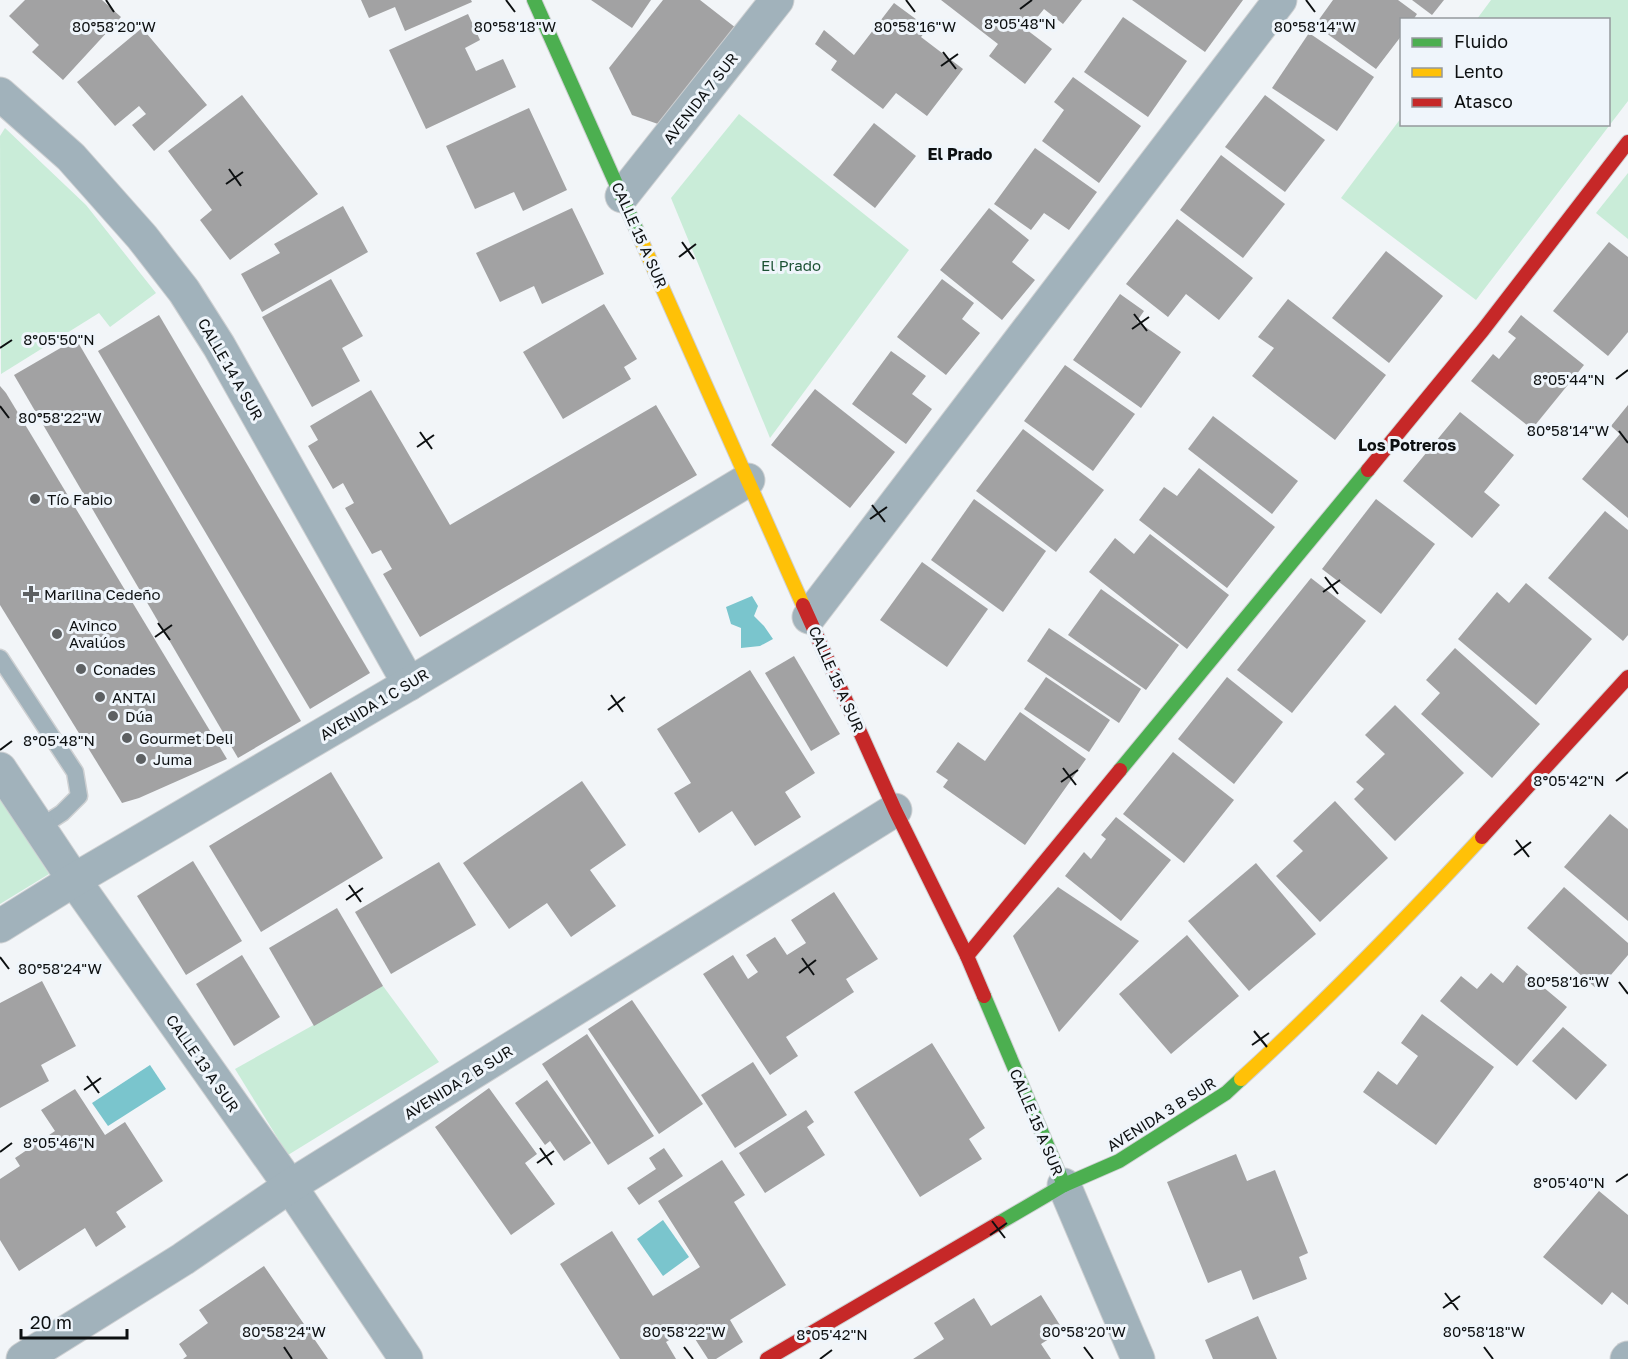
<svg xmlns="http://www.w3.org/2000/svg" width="1628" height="1359" font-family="'Golos Text',sans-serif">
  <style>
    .green { fill: #c9ecd8 }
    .water { fill: #7ac5cd }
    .building { fill: #a2a2a3 }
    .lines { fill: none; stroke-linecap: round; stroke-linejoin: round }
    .lane-casing { stroke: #ced0d2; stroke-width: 19 }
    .street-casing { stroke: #ced0d2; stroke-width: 35 }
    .fast-casing { stroke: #ced0d2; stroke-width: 16 }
    .slow-casing { stroke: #ced0d2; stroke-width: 16 }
    .jam-casing { stroke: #ced0d2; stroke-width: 16 }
    .lane { stroke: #a1b2bb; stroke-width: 16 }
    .street { stroke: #a1b2bb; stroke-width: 33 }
    .fast { stroke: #4caf50; stroke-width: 14 }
    .slow { stroke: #ffc107; stroke-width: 14 }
    .jam { stroke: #c62828; stroke-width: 14 }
    .ticks { fill: none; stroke: #0d1011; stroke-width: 2 }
    .poi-dot { fill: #5d6062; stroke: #eff5fb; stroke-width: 2 }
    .labels { text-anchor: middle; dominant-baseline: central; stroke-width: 6; stroke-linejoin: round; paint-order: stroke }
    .street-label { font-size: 15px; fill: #0d1011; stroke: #eff5fb }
    .park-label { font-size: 15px; fill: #1b5133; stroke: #eff5fb }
    .poi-label { font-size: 15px; fill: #0d1011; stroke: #eff5fb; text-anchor: start }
    .neighbourhood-label { font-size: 16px; font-weight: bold; fill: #0d1011; stroke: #eff5fb }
    .ticks-label { font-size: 15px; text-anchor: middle; fill: #0d1011; stroke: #eff5fb; stroke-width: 6; stroke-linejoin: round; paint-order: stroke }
  </style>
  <rect width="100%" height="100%" fill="#f2f5f8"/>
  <g class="green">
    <path d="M1491,0H1628V101L1476,300L1341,198L1401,118L1402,124H1608V20L1477,19Z"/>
    <path d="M739,114L909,250L770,438L671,198Z"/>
    <path d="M5,128L86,205L156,293L110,327L99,313L1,374L0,136Z"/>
    <path d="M1628,173V239L1596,213Z"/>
    <path d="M0,798L49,874L0,904Z"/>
    <path d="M383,986L439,1062L288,1155L235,1069Z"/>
  </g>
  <g class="water">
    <path d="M752,596L758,606L754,616L764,626L773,639L760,646L741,648V628L731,624L726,607Z"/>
    <path d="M150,1065L166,1089L108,1126L92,1103Z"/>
    <path d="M663,1220L689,1257L663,1276L637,1239Z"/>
  </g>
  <g class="building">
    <path d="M25,0H102L121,17L63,80L32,52L39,45L9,16Z"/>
    <path d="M361,0H471L472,2L405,31L395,7L369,18Z"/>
    <path d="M591,0H651L632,28Z"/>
    <path d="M663,0H700L736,28L658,124L632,115L609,68Z"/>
    <path d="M941,0H1082L1063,24L1044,9L1027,30L1052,49L1025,84L989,56L998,44Z"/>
    <path d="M1132,0H1243L1205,52Z"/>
    <path d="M1333,0H1398L1417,14L1413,20H1402V35L1376,69L1315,25Z"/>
    <path d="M1412,0H1444L1432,15Z"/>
    <path d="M894,3L928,28L921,37L963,69L927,116L896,93L883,109L831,70L837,61L815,44L824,30L854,55Z"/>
    <path d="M468,14L480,40L465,48L476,71L503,59L516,87L426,129L389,50Z"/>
    <path d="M1123,17L1187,61L1148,117L1084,72Z"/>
    <path d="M142,28L207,105L154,151L132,125L146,114L139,106L115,126L77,82Z"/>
    <path d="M1309,33L1374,77L1337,131L1272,88Z"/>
    <path d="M1073,77L1141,126L1099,183L1042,141L1064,110L1054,102Z"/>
    <path d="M242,95L318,194L230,260L200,220L212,210L168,151Z"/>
    <path d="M1265,95L1325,140L1285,192L1225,147Z"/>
    <path d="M529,108L567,190L523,211L514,192L475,209L446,146Z"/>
    <path d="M874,123L916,156L875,208L833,175Z"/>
    <path d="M1035,148L1097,192L1069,230L1044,213L1031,230L994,204Z"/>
    <path d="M1221,155L1285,204L1243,258L1180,210Z"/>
    <path d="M343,206L368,252L262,312L241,274L280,253L274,244Z"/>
    <path d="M572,208L604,274L542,304L534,286L500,302L476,253Z"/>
    <path d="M989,208L1029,240L1012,262L1035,280L1002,320L940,270Z"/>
    <path d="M1177,219L1253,278L1219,320L1186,294L1168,317L1126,284Z"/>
    <path d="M1609,242L1628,257V332L1608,356L1553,311Z"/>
    <path d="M1386,251L1443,296L1389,363L1332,318Z"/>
    <path d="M331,279L363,336L342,348L360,381L312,407L262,317Z"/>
    <path d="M942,279L974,303L962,319L980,333L946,375L897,337Z"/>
    <path d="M1120,294L1144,311L1137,321L1181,352L1141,408L1073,360Z"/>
    <path d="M1288,299L1386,375L1335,440L1252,376L1274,348L1258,337Z"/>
    <path d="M604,304L637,359L624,367L631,379L563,419L523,352Z"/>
    <path d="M159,315L370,673L310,709L98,351Z"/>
    <path d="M1521,315L1584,365L1532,429L1471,381L1493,354L1499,359L1516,338L1508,332Z"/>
    <path d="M76,339L301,721L238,758L14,375Z"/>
    <path d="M891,351L926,376L912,394L932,409L906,444L852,404Z"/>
    <path d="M1065,365L1135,414L1093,471L1024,421Z"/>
    <path d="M0,386L6,393L227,759L139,798L122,803L0,605Z"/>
    <path d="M815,389L895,452L850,508L771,445Z"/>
    <path d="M371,390L450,525L656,405L697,475L420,637L383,574L392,569L381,550L372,554L345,508L354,503L343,483L333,489L308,446L318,440L310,426Z"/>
    <path d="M1628,405V518L1582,479L1620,434L1611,426Z"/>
    <path d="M1460,412L1514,455L1484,492L1500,505L1472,538L1403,481Z"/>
    <path d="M1213,416L1298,481L1272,514L1188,449Z"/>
    <path d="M1023,429L1104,490L1056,552L976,491Z"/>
    <path d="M1199,468L1275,527L1227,588L1139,520L1164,487L1177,496Z"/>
    <path d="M974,499L1046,551L1003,612L931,560Z"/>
    <path d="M1376,499L1435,544L1381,614L1322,569Z"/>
    <path d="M1605,511L1628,530V635L1623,641L1548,578Z"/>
    <path d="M1150,534L1229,595L1187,649L1089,572L1115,538L1134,554Z"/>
    <path d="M922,562L988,609L947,667L880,620Z"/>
    <path d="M1311,578L1366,621L1292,713L1237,670Z"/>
    <path d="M1526,583L1592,639L1536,705L1458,639L1497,592L1509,603Z"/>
    <path d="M1101,589L1179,645L1146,690L1068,635Z"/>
    <path d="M1049,628L1141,689L1119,723L1027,661Z"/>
    <path d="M1455,648L1540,724L1492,778L1421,714L1440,693L1426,680Z"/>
    <path d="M794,656L840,734L811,751L765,673Z"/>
    <path d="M750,670L815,773L785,792L801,817L755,846L732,811L699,833L674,793L691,783L657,729Z"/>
    <path d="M1046,677L1110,720L1089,752L1024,709Z"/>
    <path d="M1227,677L1283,722L1234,784L1178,739Z"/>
    <path d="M1395,705L1464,773L1395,841L1354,799L1364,789L1356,782L1385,754L1365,735Z"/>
    <path d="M1020,712L1086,759L1025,845L943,787L948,780L936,772L958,742L985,761Z"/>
    <path d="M1173,752L1234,800L1184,863L1123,814Z"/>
    <path d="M331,772L383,858L261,932L209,846Z"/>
    <path d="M582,781L626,845L590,870L616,906L571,937L547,903L509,929L463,863Z"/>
    <path d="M1335,801L1388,858L1320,922L1276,876L1303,851L1293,841Z"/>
    <path d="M1610,814L1628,829V921L1564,867Z"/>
    <path d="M1116,817L1171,860L1121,921L1065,876L1084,852L1091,859L1106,839L1101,835Z"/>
    <path d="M193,861L242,941L186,975L137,896Z"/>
    <path d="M439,862L476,925L391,974L355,912Z"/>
    <path d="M1256,863L1316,934L1249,991L1188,921Z"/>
    <path d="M1058,887L1139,941L1059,1032L1013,936Z"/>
    <path d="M1564,887L1628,943V955L1598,990L1527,928Z"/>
    <path d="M834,892L878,959L846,979L854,992L786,1037L798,1056L770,1075L703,974L733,955L748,979L758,972L746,955L775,937L787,955L806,943L791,920Z"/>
    <path d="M337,908L383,986L314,1026L269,948Z"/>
    <path d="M1187,935L1239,996L1171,1054L1119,994Z"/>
    <path d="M242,955L280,1017L234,1046L196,984Z"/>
    <path d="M1517,965L1567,1007L1517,1066L1440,1001L1461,976L1477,989L1491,973L1503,983Z"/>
    <path d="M42,981L76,1046L41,1065L49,1081L0,1108V1003Z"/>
    <path d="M632,1000L703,1104L659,1134L588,1029Z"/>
    <path d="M1422,1014L1494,1067L1436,1145L1363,1092L1378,1071L1397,1085L1418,1056L1401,1043Z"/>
    <path d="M1563,1027L1607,1065L1576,1100L1532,1061Z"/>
    <path d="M587,1034L654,1136L608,1165L542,1064Z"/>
    <path d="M932,1043L985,1128L969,1139L982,1159L920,1197L854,1092Z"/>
    <path d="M753,1062L787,1115L735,1148L701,1095Z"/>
    <path d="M547,1080L591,1143L564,1161L550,1141L545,1145L515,1103Z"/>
    <path d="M489,1088L537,1154L525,1163L555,1204L511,1235L435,1127Z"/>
    <path d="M75,1089L105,1135L125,1122L163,1181L116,1212L126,1227L96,1247L85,1228L19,1271L0,1240V1179L20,1166L15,1158L55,1131L41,1110Z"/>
    <path d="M806,1110L814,1122L807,1127L825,1155L765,1193L739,1153Z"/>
    <path d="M664,1148L683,1176L639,1205L627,1188L656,1169L649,1158Z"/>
    <path d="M1236,1154L1247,1181L1275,1170L1308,1253L1299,1257L1307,1279L1253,1300L1241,1270L1208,1283L1167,1182Z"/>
    <path d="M722,1160L745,1195L734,1202L786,1285L730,1320L743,1342L716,1359H708L688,1328L666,1342L676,1359H620L560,1264L612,1231L653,1296L700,1267L658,1201Z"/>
    <path d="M1599,1191L1628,1215V1305L1612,1292L1602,1305L1543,1257Z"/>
    <path d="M264,1266L328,1359H183L187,1356L179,1344L208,1323L199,1310Z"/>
    <path d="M1041,1295L1063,1330L1041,1344L1051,1359H913L944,1339L934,1323L974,1298L991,1326Z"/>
    <path d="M1258,1316L1277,1359H1213L1205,1340Z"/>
  </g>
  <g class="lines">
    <defs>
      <path id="lane" d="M0,658L75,772L79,796L62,813L39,828"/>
      <g id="street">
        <path d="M0,94L71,157L142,237L184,291L219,346L409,684"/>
        <path d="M622,196L777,0"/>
        <path d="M809,617L1280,0"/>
        <path d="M0,769L74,880L290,1186L406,1359"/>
        <path d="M0,926L74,880L409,684L748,480"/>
        <path d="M1064,1185L1138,1359"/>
        <path d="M23,1359L183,1259L290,1186L895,810"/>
        <path d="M1627,1359L1628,1358"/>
      </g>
      <g id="fast">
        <path d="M534,0L642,242"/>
        <path d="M1120,770L1368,470"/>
        <path d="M984,996L1064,1185"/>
        <path d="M999,1223L1064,1185L1119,1161L1226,1093L1241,1079"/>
      </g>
      <g id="slow">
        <path d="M642,242L803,605"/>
        <path d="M1241,1079C1325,1002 1405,920 1482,837"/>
      </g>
      <g id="jam">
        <path d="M1368,470L1483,330L1628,142"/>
        <path d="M803,605L895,810L967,956L984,996"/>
        <path d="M1482,837L1628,677"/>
        <path d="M967,956L1120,770"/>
        <path d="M767,1359L999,1223"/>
      </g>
    </defs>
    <use href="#lane" class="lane-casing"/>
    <use href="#street" class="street-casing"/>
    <use href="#fast" class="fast-casing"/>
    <use href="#slow" class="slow-casing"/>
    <use href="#jam" class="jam-casing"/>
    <use href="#lane" class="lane"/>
    <use href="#street" class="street"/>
    <use href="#fast" class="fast"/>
    <use href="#slow" class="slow"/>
    <use href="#jam" class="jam"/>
  </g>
  <path class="ticks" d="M106,0L114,12M506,0L515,12M906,0L915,12M1306,0L1315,12M1020,9L1032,0M943,52L956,69M941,66L958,54M229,169L241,186M226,184L243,172M682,242L694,259M679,257L696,244M1134,314L1147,331M1132,329L1149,317M0,348L12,340M1616,379L1628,370M0,406L9,418M1619,431L1628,443M420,432L432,449M417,447L434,435M872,505L885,522M870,519L887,507M1325,577L1338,594M1323,592L1340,580M158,623L170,640M155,637L172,625M611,695L623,712M608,710L625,697M0,750L12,741M1063,768L1076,785M1616,781L1628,772M1061,782L1078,770M1516,840L1529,857M1514,855L1531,842M349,885L361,902M346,900L363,888M0,957L9,969M802,958L814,975M799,973L816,960M1619,982L1628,994M1254,1031L1267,1047M1252,1045L1269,1033M87,1076L99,1093M84,1090L101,1078M540,1148L552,1165M0,1152L12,1143M537,1163L554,1151M1616,1182L1628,1174M992,1221L1005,1238M990,1235L1007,1223M1445,1293L1458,1310M1443,1308L1460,1296M284,1347L292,1359M684,1347L693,1359M1084,1347L1093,1359M1484,1347L1493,1359M820,1359L832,1350"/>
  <g class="poi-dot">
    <circle cx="35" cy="499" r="6"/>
    <path d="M28 585h6v6h6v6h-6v6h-6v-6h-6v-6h6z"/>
    <circle cx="57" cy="634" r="6"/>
    <circle cx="81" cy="669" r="6"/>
    <circle cx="100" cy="697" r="6"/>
    <circle cx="113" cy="716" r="6"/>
    <circle cx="127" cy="738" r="6"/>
    <circle cx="141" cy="759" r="6"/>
  </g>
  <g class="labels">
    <g class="street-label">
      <text transform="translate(700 98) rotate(-52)">AVENIDA 7 SUR</text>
      <text transform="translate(640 235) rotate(66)">CALLE 15 A SUR</text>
      <text transform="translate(231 369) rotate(60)">CALLE 14 A SUR</text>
      <text transform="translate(837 679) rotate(66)">CALLE 15 A SUR</text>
      <text transform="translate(374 704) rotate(-31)">AVENIDA 1 C SUR</text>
      <text transform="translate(203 1063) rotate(55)">CALLE 13 A SUR</text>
      <text transform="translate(458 1082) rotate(-32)">AVENIDA 2 B SUR</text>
      <text transform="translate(1161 1114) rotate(-32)">AVENIDA 3 B SUR</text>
      <text transform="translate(1037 1122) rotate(67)">CALLE 15 A SUR</text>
    </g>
    <g class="park-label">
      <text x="791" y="265">El Prado</text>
    </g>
    <g class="poi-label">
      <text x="47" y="499">Tío Fabio</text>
      <text x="44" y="594">Marilina Cedeño</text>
      <text x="69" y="625">Avinco<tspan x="69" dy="17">Avalúos</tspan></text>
      <text x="93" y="669">Conades</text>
      <text x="112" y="697">ANTAI</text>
      <text x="125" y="716">Dúa</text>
      <text x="139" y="738">Gourmet Deli</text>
      <text x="153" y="759">Juma</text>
    </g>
    <g class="neighbourhood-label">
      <text x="960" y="154">El Prado</text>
      <text x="1407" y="445">Los Potreros</text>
    </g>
  </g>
  <g class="ticks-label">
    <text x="1020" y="29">8°05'48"N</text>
    <text x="114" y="32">80°58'20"W</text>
    <text x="515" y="32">80°58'18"W</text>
    <text x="915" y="32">80°58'16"W</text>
    <text x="1315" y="32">80°58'14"W</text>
    <text x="59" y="345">8°05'50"N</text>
    <text x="1569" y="385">8°05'44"N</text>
    <text x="60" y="423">80°58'22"W</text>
    <text x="1568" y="436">80°58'14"W</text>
    <text x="59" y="746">8°05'48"N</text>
    <text x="1569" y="786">8°05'42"N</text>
    <text x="60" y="974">80°58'24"W</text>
    <text x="1568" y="987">80°58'16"W</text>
    <text x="59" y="1148">8°05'46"N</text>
    <text x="1569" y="1188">8°05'40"N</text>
    <text x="284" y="1337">80°58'24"W</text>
    <text x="684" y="1337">80°58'22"W</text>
    <text x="1084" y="1337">80°58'20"W</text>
    <text x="1484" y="1337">80°58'18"W</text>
    <text x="832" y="1340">8°05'42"N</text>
  </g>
  <rect x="1400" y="18" width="210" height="108" fill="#eff5fb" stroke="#95999d" stroke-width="1.5"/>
  <rect x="1412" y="38" width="30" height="9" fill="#4caf50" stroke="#95999d" stroke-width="1.5"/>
  <text x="1454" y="48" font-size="18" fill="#0d1011">Fluido</text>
  <rect x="1412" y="68" width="30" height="9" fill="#ffc107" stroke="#95999d" stroke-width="1.5"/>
  <text x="1454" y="78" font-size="18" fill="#0d1011">Lento</text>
  <rect x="1412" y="98" width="30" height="9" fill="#c62828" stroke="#95999d" stroke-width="1.5"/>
  <text x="1454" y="108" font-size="18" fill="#0d1011">Atasco</text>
  <path d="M21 1329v9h106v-9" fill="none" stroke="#0d1011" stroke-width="3"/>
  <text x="30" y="1329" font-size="18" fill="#0d1011" stroke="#eff5fb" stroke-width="4.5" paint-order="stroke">20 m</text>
</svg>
